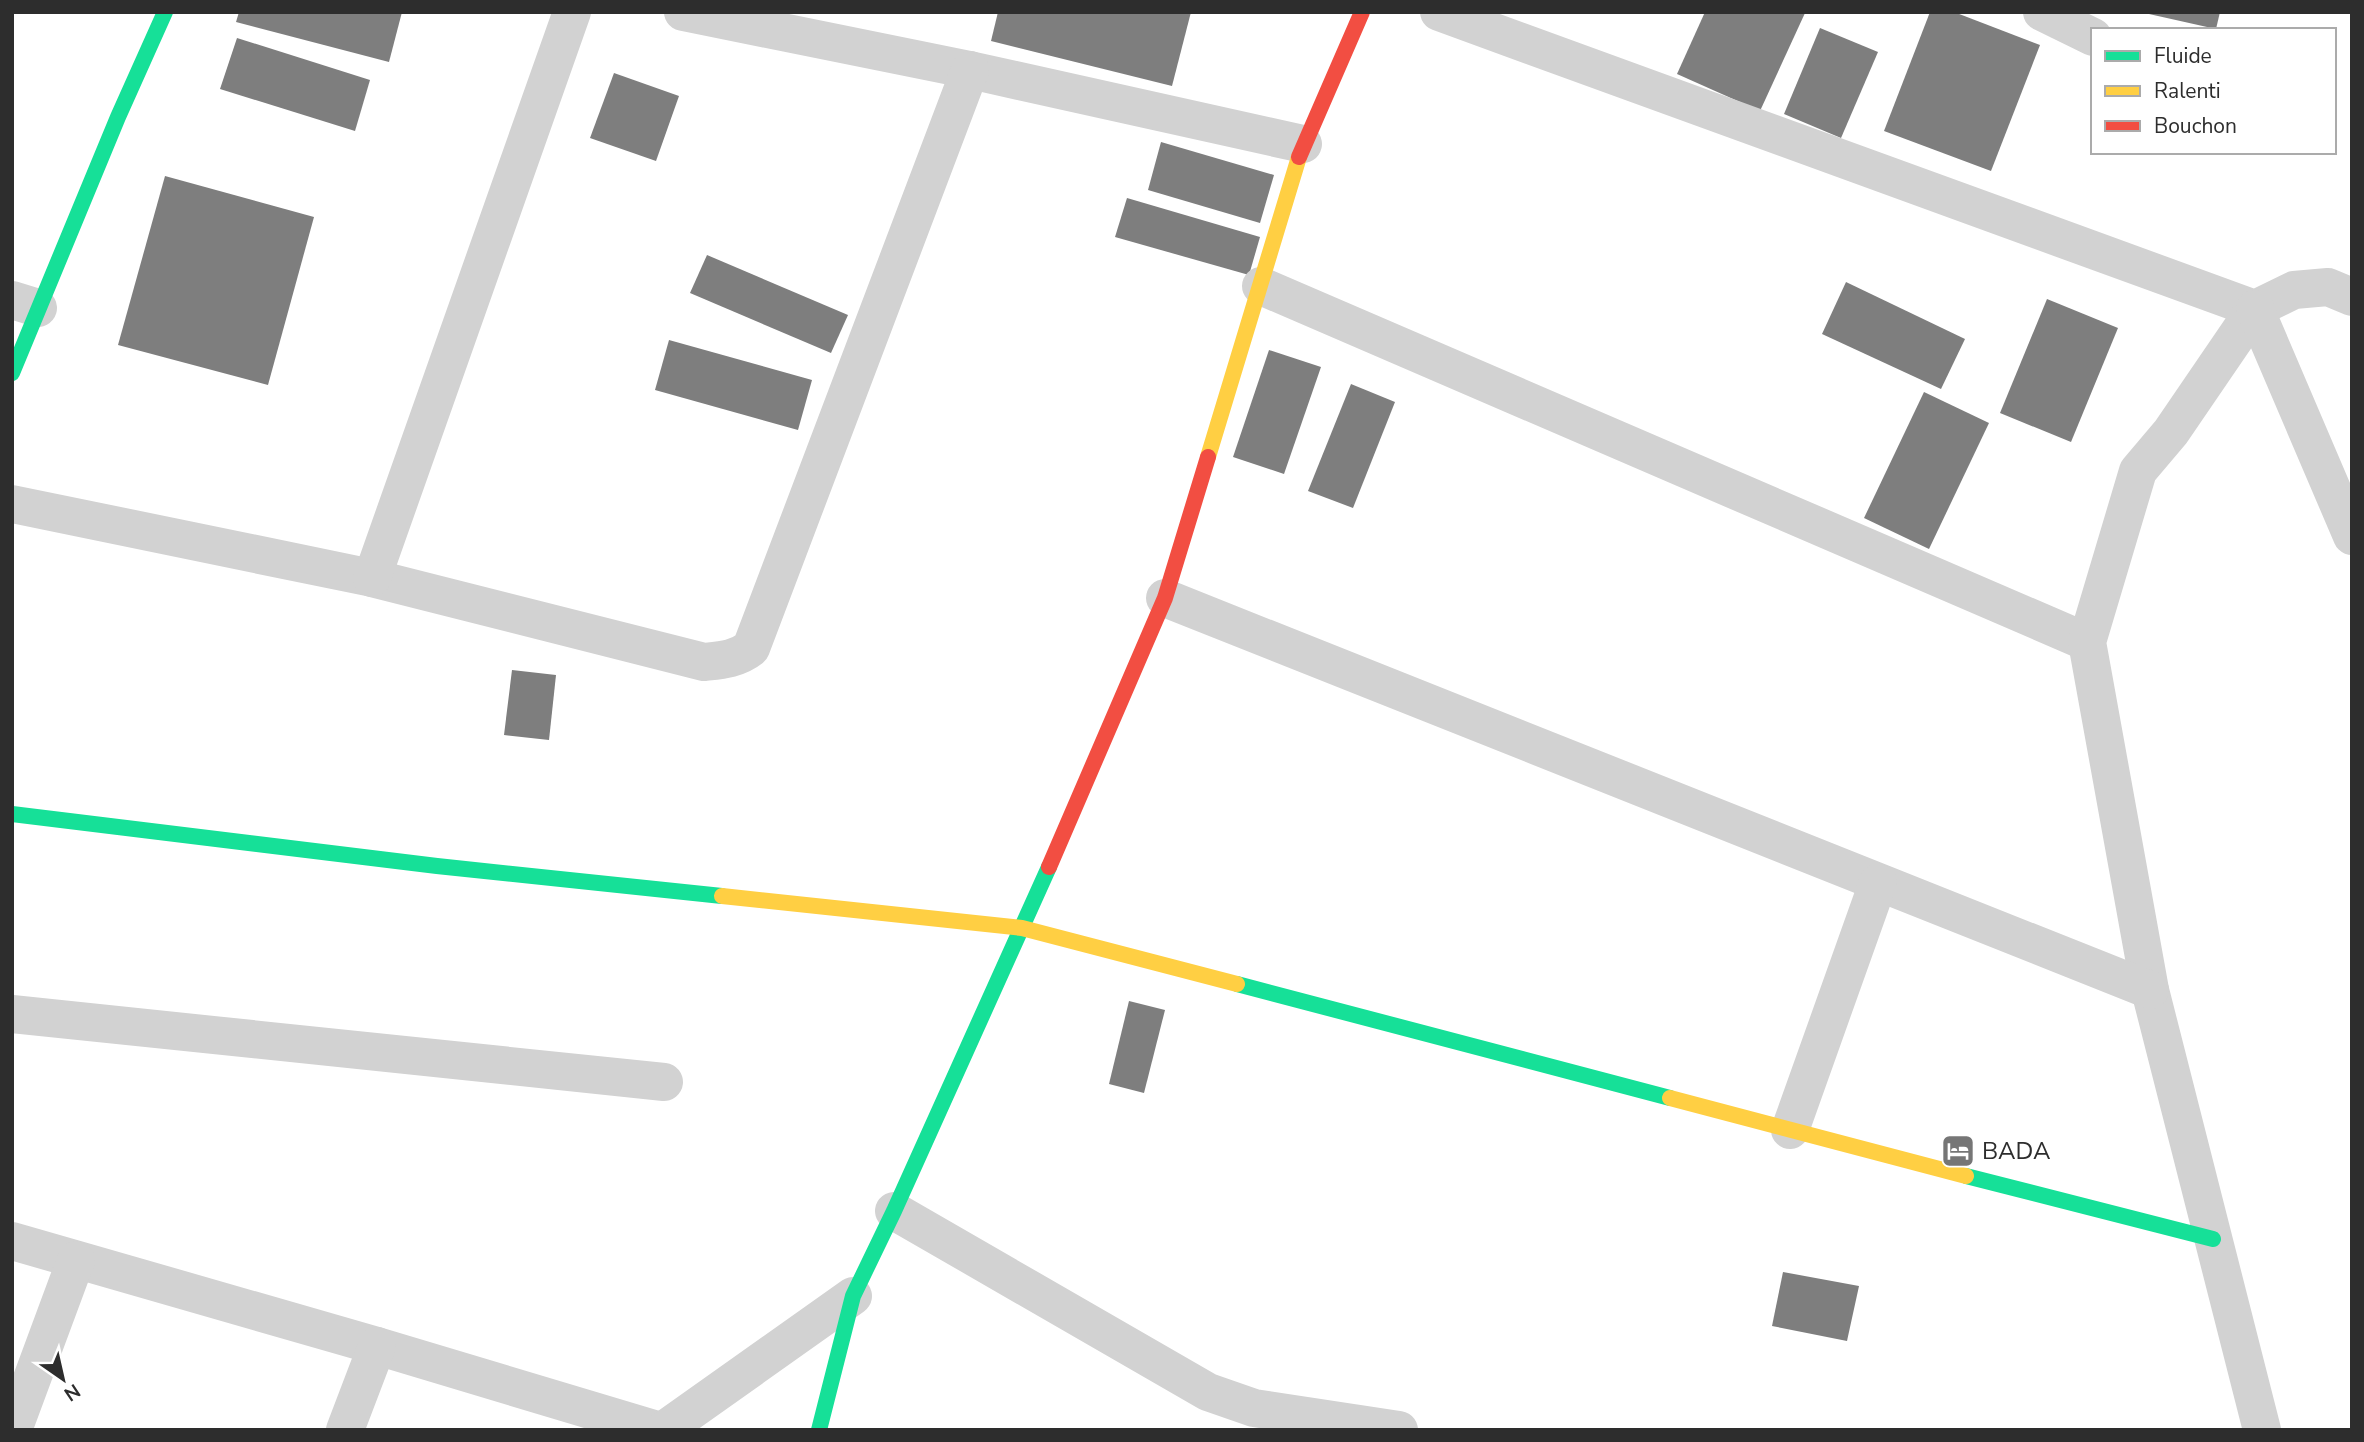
<svg xmlns="http://www.w3.org/2000/svg" width="2364" height="1442" font-family="'Nunito Sans',sans-serif">
  <style>
    .building { fill: #7e7e7e }
    .lines { fill: none; stroke-linecap: round; stroke-linejoin: round }
    .street { stroke: #d2d2d2; stroke-width: 38 }
    .fast { stroke: #16e098; stroke-width: 16 }
    .slow { stroke: #ffcf43; stroke-width: 16 }
    .jam { stroke: #f24e42; stroke-width: 16 }
    .labels { text-anchor: middle; dominant-baseline: central; stroke-width: 7; stroke-linejoin: round; paint-order: stroke }
    .poi-label { font-size: 24px; fill: #2d2d2d; stroke: #fff; text-anchor: start }
  </style>
  <rect width="100%" height="100%" fill="#fff"/>
  <g class="building">
    <path d="M239,12H402L389,62L236,22Z"/>
    <path d="M998,12H1191L1172,86L991,41Z"/>
    <path d="M1705,12L1805,13L1760,111L1677,74Z"/>
    <path d="M1930,12H1954L2040,45L1991,171L1884,131Z"/>
    <path d="M2140,12H2220L2216,29Z"/>
    <path d="M1820,28L1878,52L1841,138L1784,114Z"/>
    <path d="M237,38L370,80L355,131L220,89Z"/>
    <path d="M614,73L679,96L656,161L590,138Z"/>
    <path d="M1161,142L1274,175L1260,223L1148,190Z"/>
    <path d="M165,176L314,217L268,385L118,345Z"/>
    <path d="M1127,198L1260,237L1249,275L1115,237Z"/>
    <path d="M707,255L848,315L831,353L690,293Z"/>
    <path d="M1846,282L1965,339L1941,389L1822,334Z"/>
    <path d="M2047,299L2118,328L2071,442L2000,413Z"/>
    <path d="M669,340L812,380L798,430L655,390Z"/>
    <path d="M1269,350L1321,367L1284,474L1233,457Z"/>
    <path d="M1351,384L1395,402L1353,508L1308,491Z"/>
    <path d="M1924,392L1989,423L1929,549L1864,518Z"/>
    <path d="M512,670L556,675L549,740L504,735Z"/>
    <path d="M1129,1001L1165,1010L1144,1093L1109,1084Z"/>
    <path d="M1783,1272L1859,1286L1847,1341L1772,1326Z"/>
  </g>
  <g class="lines">
    <g class="street">
      <path d="M683,12L970,70L1303,144"/>
      <path d="M1439,12L2255,309L2294,290L2328,287L2352,297"/>
      <path d="M2042,12L2093,37"/>
      <path d="M1261,286L2087,642"/>
      <path d="M12,300L38,308"/>
      <path d="M2255,309L2171,432L2138,471L2087,642L2150,990L2262,1430"/>
      <path d="M2255,309L2352,536"/>
      <path d="M12,504L372,578L704,662C722,660 737,659 751,648L970,70"/>
      <path d="M372,578L572,12"/>
      <path d="M1165,598L2150,990"/>
      <path d="M12,1014L664,1082"/>
      <path d="M1790,1130L1878,883"/>
      <path d="M894,1211L1208,1392L1254,1408L1399,1430"/>
      <path d="M12,1241L377,1346L657,1430"/>
      <path d="M13,1430L76,1260"/>
      <path d="M345,1430L377,1346"/>
      <path d="M664,1430L853,1296"/>
    </g>
    <g class="fast">
      <path d="M12,373L118,117L165,12"/>
      <path d="M12,814L437,866L722,896"/>
      <path d="M1237,984L1670,1098"/>
      <path d="M1966,1176L2213,1239"/>
      <path d="M819,1430L853,1296L894,1211L1049,867"/>
    </g>
    <g class="slow">
      <path d="M1208,457L1299,157"/>
      <path d="M722,896L1022,928L1237,984"/>
      <path d="M1670,1098L1966,1176"/>
    </g>
    <g class="jam">
      <path d="M1299,157L1362,12"/>
      <path d="M1049,867L1165,598L1208,457"/>
    </g>
  </g>
  <defs>
    <symbol id="hotel-square" viewBox="-11 -11 22 22"><rect x="-9" y="-9" width="18" height="18" rx="4" fill="#767676" stroke="#fff"/><path d="M-6-4.5h1.5V1H6V5H4.5V3h-9V5H-6ZM-4 0a1.8 1.8 0 1 1 3.6 0ZM.5 0V-2.5h3Q6-2.5 6 0Z" fill="#fff"/></symbol>
  </defs>
  <g fill-rule="evenodd">
    <use href="#hotel-square" x="1939" y="1132" width="38" height="38"/>
  </g>
  <g class="labels">
    <g class="poi-label">
      <text x="1982" y="1151">BADA</text>
    </g>
  </g>
  <rect width="2364" height="1442" fill="none" stroke="#2d2d2d" stroke-width="28"/>
  <rect x="2091" y="28" width="245" height="126" fill="#ffffff" stroke="#ababab" stroke-width="2"/>
  <rect x="2105" y="51" width="35" height="10" fill="#16e098" stroke="#ababab" stroke-width="2"/>
  <text x="2154" y="63" font-size="21" fill="#2d2d2d">Fluide</text>
  <rect x="2105" y="86" width="35" height="10" fill="#ffcf43" stroke="#ababab" stroke-width="2"/>
  <text x="2154" y="98" font-size="21" fill="#2d2d2d">Ralenti</text>
  <rect x="2105" y="121" width="35" height="10" fill="#f24e42" stroke="#ababab" stroke-width="2"/>
  <text x="2154" y="133" font-size="21" fill="#2d2d2d">Bouchon</text>
  <g transform="translate(63 1379) rotate(146)" stroke="#ffffff" stroke-width="5" paint-order="stroke">
  <path d="M0-5L12 26L0 18L-12 26Z" fill="#2d2d2d"/>
  <text y="-10" font-size="19" font-weight="bold" text-anchor="middle" fill="#2d2d2d">N</text>
  </g>
</svg>
